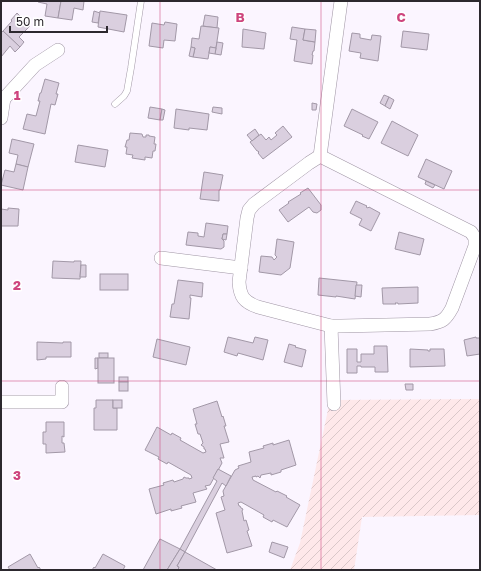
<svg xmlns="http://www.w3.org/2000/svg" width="481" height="571" font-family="'Golos Text',sans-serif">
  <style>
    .industrial { fill: url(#industrial-furrows) }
    .building { fill: #dacfdf; stroke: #a298a7 }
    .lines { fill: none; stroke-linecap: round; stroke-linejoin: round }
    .service-casing { stroke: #a096a5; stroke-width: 7 }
    .minor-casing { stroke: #a096a5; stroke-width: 14 }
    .service { stroke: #fff; stroke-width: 6 }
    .minor { stroke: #fff; stroke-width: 13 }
    .grid { fill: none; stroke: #ce457e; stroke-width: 1; stroke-opacity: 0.55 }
    .grid-label { font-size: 13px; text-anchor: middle; font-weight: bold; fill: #ce457e; stroke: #fff; stroke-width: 3; stroke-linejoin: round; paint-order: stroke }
  </style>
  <defs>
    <pattern id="industrial-furrows" width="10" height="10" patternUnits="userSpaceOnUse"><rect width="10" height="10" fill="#fee8ea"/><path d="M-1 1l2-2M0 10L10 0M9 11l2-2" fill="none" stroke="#dac7c9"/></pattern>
  </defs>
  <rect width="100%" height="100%" fill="#fbf5ff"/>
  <path class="industrial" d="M480,399V515L362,517L354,570H290L300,543L330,400Z"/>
  <g class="building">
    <path d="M38,1H61L58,18L45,16L47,4L38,2Z"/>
    <path d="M61,1H84L83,10L74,8L72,20L58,18Z"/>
    <path d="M94,11L100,13L98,23L92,22Z"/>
    <path d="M100,11L127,15L124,32L98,27Z"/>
    <path d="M17,13L30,26L19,37L24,42L20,47L3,31L12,21L11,20Z"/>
    <path d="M205,15L218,17L217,28L203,26Z"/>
    <path d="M165,22L177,24L175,41L164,40L163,48L149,46L152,23L164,25Z"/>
    <path d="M201,26L219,28L216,48L210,47L208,59L193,57L195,48L191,47L192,38L199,39Z"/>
    <path d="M292,27L305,29L303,40L315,42L314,51H313L312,55H313L312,64L294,61L297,40L290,39Z"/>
    <path d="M243,29L266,33L264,49L242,47Z"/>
    <path d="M305,29L316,30L315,42L303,40Z"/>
    <path d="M3,31L20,47L15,52L10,46L1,57V33Z"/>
    <path d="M403,31L429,34L427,50L401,47Z"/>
    <path d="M352,33L360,34V38L371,40L372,35L381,36L378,61L360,58L361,53L349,51Z"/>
    <path d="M217,42L223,43L221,55L215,54Z"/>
    <path d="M191,47L195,48L193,57L189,56Z"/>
    <path d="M210,47L216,48L215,54L209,53Z"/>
    <path d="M45,79L59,83L56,94H58L55,105L51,104L45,134L23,129L27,114L36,116L40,101H38L40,93H41Z"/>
    <path d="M384,95L389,97L385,106L380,103Z"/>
    <path d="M389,97L394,100L390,109L385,106Z"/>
    <path d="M312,103L317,104L316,110H312Z"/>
    <path d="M150,107L162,109L160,120L148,118Z"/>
    <path d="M213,107L222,108V114L212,112Z"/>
    <path d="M162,109L165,110L163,120H160Z"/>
    <path d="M176,109L209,114L207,130L189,128V130L174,128Z"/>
    <path d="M352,109L378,122L369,139L362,136L363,135L344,126Z"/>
    <path d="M392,121L418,135L408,156L381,143Z"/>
    <path d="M283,126L292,137L263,159L258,153L259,152L258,151H257L250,142L261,134L266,140L269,137L271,140L277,135L275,133Z"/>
    <path d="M255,129L259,135L252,141L247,135Z"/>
    <path d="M130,133L142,134L143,137H146V135H149V136L155,137L154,144H156L155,151H153L152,158L145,157V160L132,158L133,155L126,154L127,147H125L127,140H129Z"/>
    <path d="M12,139L34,144L28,167L16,164L18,155L9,153Z"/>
    <path d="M78,145L108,150L105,167L75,162Z"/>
    <path d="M426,159L452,171L444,189L418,177Z"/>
    <path d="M16,164L28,167L23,190L1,185L5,170L14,172Z"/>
    <path d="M204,172L223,175L220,190H219V201L200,199Z"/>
    <path d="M426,181L435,185L433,188L425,184Z"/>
    <path d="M308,188L321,205V210L317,213L313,212L309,207L288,222L279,210L289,203L288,202L301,194L300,193Z"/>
    <path d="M356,201L367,206L366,207L368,208L369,207L380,213L371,231L359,225L362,219L350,213Z"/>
    <path d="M1,208V209L8,210V208L19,209L18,226H1Z"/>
    <path d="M206,223L228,226L227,234H223L222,239L224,241V247L221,249L186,245L188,232L198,233V236L204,237Z"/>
    <path d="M399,232L424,239L420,255L395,249Z"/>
    <path d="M223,234H227L226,240L222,239Z"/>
    <path d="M277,239L294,242L290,268L281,275L259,272L261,256L272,257L274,260L277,257L275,255Z"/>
    <path d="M53,261L74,262V261H81L80,279L52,278Z"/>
    <path d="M81,265H86V277H80Z"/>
    <rect x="100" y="274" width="28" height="16"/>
    <path d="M319,278L357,282L355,299L336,296V297L318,295Z"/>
    <path d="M178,280L203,283L202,297L190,295V298H191L189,319L170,317L172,304H174Z"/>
    <path d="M356,285H362L361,297L355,296Z"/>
    <path d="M418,287V303L398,304V303H395L396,304H383L382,288Z"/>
    <path d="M228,337L253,343L255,337L268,340L263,360L238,353L237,356L224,352Z"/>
    <path d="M476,337V338H480V354L467,356L464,340Z"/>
    <path d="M157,339L190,347L186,365L153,357Z"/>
    <path d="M37,342L63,343V342H71V357H46V359L37,360Z"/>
    <path d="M289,344L296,346L295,347L306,350L302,367L284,362Z"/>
    <path d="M374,346H387L388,372H375V367H361V366H357V373H347V349H357V362H361V354H374Z"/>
    <path d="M410,349L428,350V351H430V349H444L445,366L410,367Z"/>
    <rect x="99" y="353" width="9" height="5"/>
    <path d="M95,358H98V368L95,369Z"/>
    <rect x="98" y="358" width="16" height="25"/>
    <rect x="119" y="377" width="9" height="5"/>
    <rect x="119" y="382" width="9" height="9"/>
    <path d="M405,384H413V390H406Z"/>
    <path d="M96,400H113V408H117V430H94V408H96Z"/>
    <rect x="113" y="400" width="9" height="8"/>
    <path d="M217,401L222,417L223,416L226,426H224L229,442L220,444L224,458H220L222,463L210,485L205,486L207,489L193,493L196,502L181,506L182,508L171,511V509L156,514L149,489L164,485L163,483L173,480L174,482L183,479L184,477L186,478H189V479L192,478L191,475L168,462L167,464L158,459L159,457L145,450L157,427L171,435L172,433L181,438L180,440L203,453L206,452L205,449H204V447L201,445L203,443L200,434H198L195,424H197L193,409Z"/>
    <path d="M46,422H64V437L62,436V443H64L65,452L46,453V444H43V432H46Z"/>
    <path d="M289,440L296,465L281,470V472L271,475V473L261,475L260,478L258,476L256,477V476L252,477L253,480L276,492L277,491L287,496L286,497L300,505L287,527L273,520L272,522L263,517L264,515L241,502L238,503L239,506H240L241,508L243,509L242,511L244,521L246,520L249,530L247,531L252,546L227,553L216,513L225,510L221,497L224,496L223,491L235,470L239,468L238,466L251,462L249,452L264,448L263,446L273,443V445Z"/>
    <path d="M218,469L231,476L226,486L222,483L185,552L180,549L217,481L213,478Z"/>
    <path d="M160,539L180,549L167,570H143Z"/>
    <path d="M272,542L288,547L284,558L269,552Z"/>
    <path d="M180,549L185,552L177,566L179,567L178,570H167Z"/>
    <path d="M185,552L217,570H178L179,567L177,566Z"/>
    <path d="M30,554L38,568L39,567L41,570H10L8,567Z"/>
    <path d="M103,554L125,566L123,570H92L94,567L95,568Z"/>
  </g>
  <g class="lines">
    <defs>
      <path id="service" d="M115,104L124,96L127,91L131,68L141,1"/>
      <g id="minor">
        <path d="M1,102L35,65L58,50"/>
        <path d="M1,118L4,98"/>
        <path d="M320,156L471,232L475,238V246L452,308C446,319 443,322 430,324L341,326H331L258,307C244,302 240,297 239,282L247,218L249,210L254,204L309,163Z"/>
        <path d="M320,156L341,1"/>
        <path d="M161,258L241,268"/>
        <path d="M331,326L334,404"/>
        <path d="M1,402H62V387"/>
      </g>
    </defs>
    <use href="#service" class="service-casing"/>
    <use href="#minor" class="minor-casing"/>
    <use href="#service" class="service"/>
    <use href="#minor" class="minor"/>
  </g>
  <path class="grid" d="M160,1V570M321,1V570M1,190H480M1,381H480"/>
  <g class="grid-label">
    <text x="240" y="22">B</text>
    <text x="401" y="22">C</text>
    <text x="17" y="100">1</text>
    <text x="17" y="290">2</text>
    <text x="17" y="480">3</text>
  </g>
  <rect width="481" height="571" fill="none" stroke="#2c282e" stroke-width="4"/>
  <path d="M10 26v6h97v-6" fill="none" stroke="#2c282e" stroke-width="2"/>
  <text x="16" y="26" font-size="12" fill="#2c282e" stroke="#ffffff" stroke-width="3" paint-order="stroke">50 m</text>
</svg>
